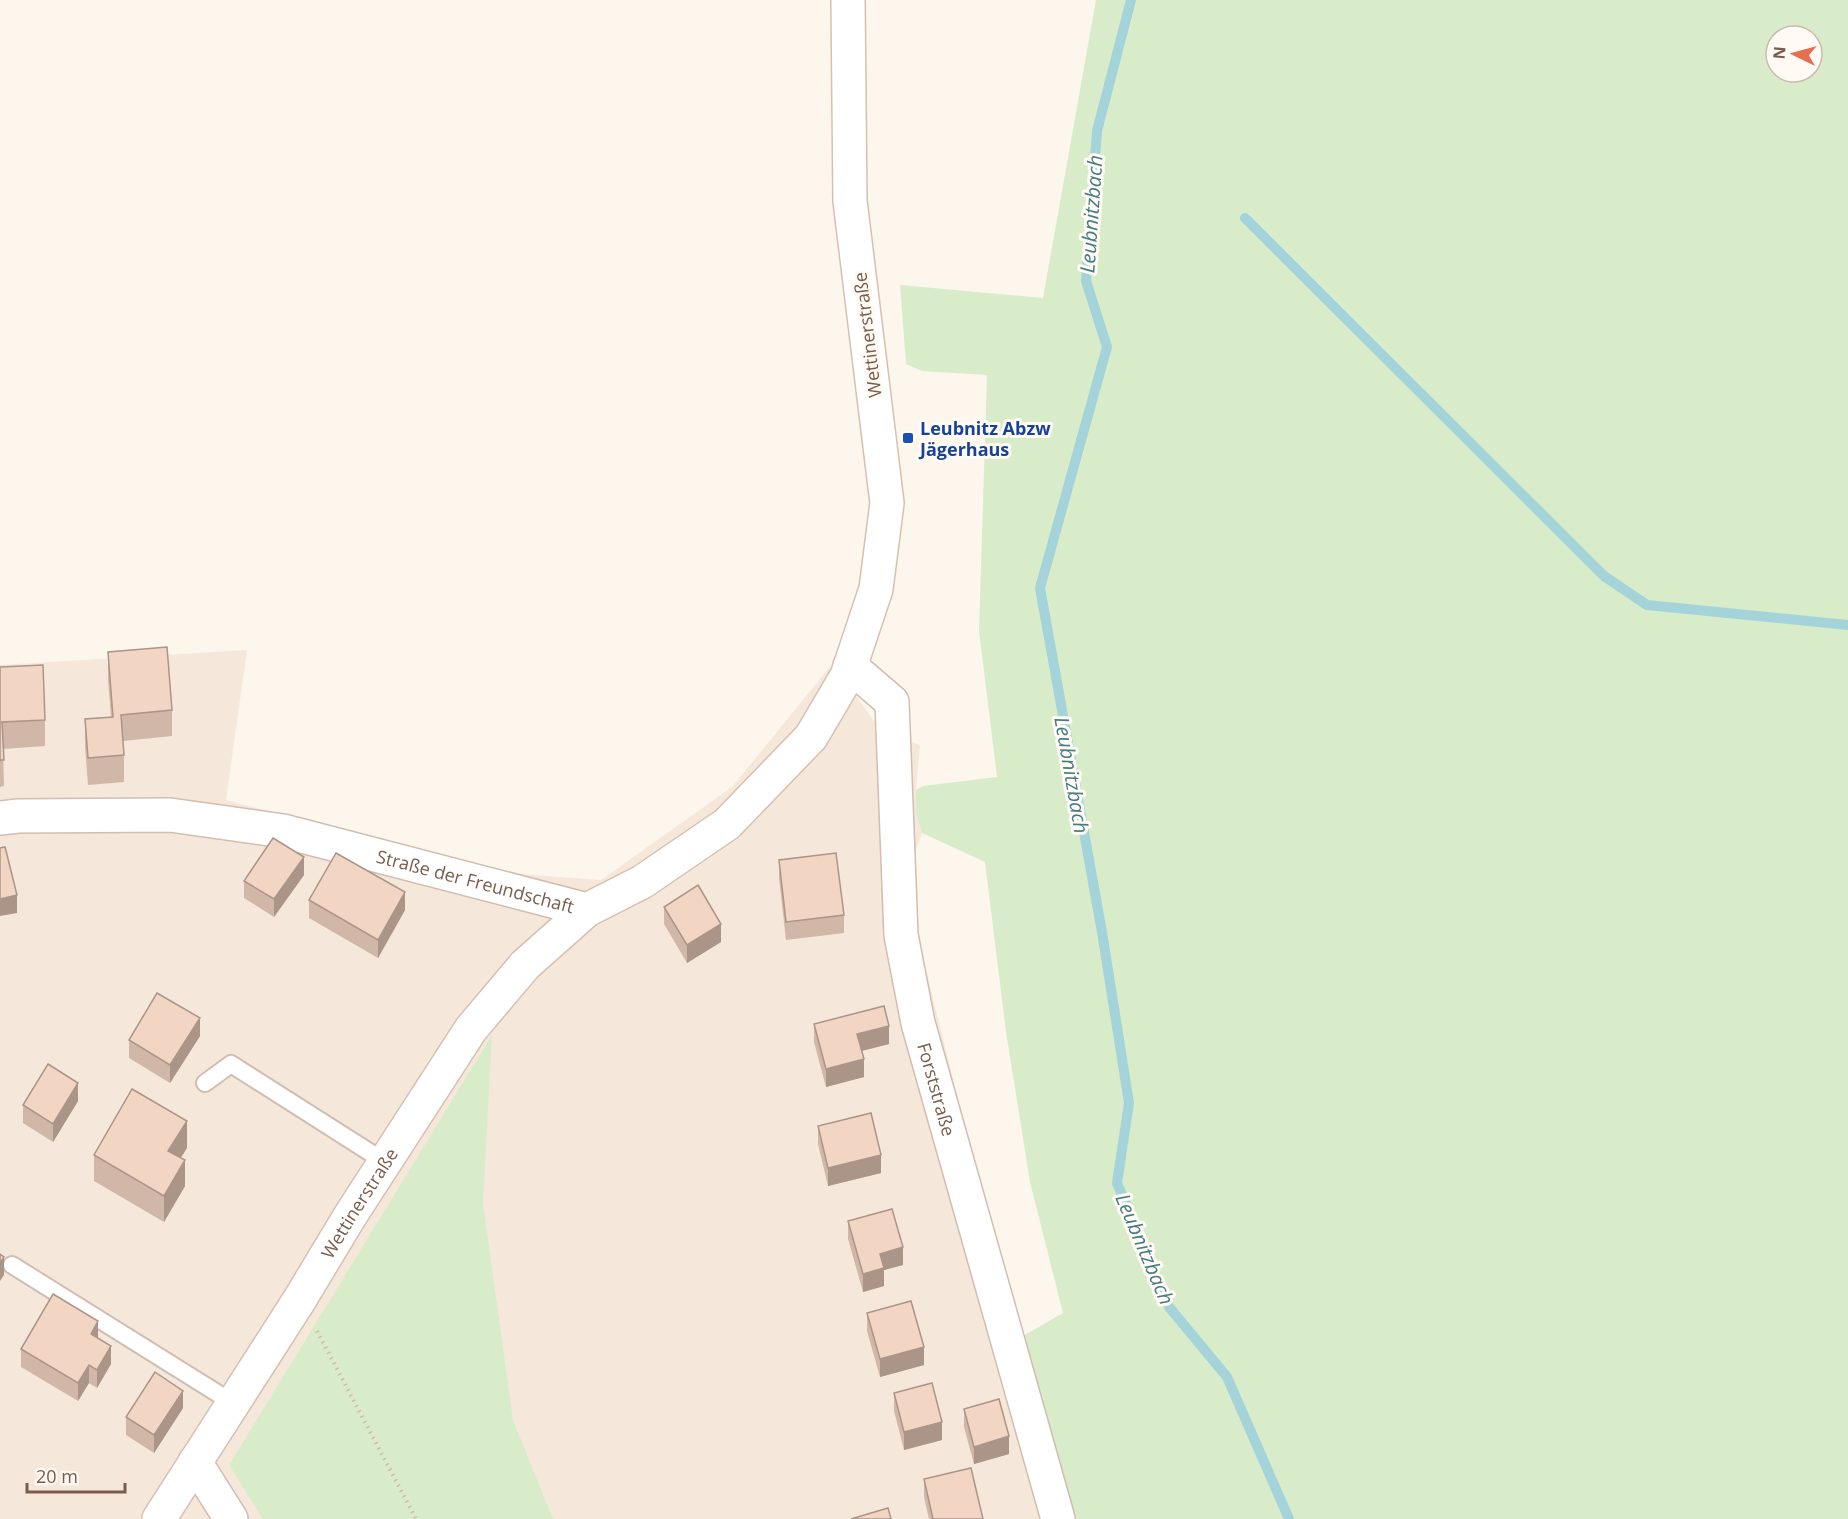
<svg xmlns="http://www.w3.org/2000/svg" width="1848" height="1519" font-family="'Open Sans',sans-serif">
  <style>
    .residential { fill: #f5e8da }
    .green { fill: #d8ecc9; fill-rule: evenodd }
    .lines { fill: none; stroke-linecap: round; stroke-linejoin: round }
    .stream { stroke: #a5d3da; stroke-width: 10 }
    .lane-casing { stroke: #d1beb0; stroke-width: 20 }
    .street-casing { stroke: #d1beb0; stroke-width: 36 }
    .secondary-casing { stroke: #d6c0b0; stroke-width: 36 }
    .path { stroke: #d9b8a5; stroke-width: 4; stroke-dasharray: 1.5 4.5; stroke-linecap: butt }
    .lane { stroke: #fff; stroke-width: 16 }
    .street { stroke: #fff; stroke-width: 33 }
    .secondary { stroke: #fff; stroke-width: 33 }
    .wall { fill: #d1b7a8 }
    .shaded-wall { fill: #aa9588 }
    .building { fill: #f3d5c3; stroke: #aa9588; stroke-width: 1.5 }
    .transit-dot { fill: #1a4fb4; stroke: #fffaf3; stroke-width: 2 }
    .labels { text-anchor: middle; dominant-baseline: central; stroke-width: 6; stroke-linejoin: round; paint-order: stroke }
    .street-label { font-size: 18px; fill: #7a5c4d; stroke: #fffaf3 }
    .transit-label { font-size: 18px; font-weight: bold; fill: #164399; stroke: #fffaf3; text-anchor: start }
    .water-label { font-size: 20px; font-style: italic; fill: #437c86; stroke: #fffaf3 }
  </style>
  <rect width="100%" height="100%" fill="#fdf6ec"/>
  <path class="residential" d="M247,650L226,800L506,873L601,880L732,787L833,663L881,731L920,745L916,790V814L922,833L912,862L920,946L955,1087L1023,1336L1076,1519H0V665Z"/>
  <g class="green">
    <path d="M1096,0H1848V1519H1076L1023,1336L1063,1313L1030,1182L1006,1032L985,862L922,833L916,814V790L923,786L997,777L979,631L987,375L922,371L906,364L900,285L1043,298ZM1776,36H1812V72H1776Z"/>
    <path d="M492,1035L483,1203L513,1420L553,1519H263L229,1465Z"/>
  </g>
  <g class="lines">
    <g class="stream">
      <path d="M1131,0L1097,131L1086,281L1107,347L1040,588L1102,932L1129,1103L1117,1183L1169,1307L1227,1377L1289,1519"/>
      <path d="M1245,218L1604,576L1647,605L1848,625"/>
    </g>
    <defs>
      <g id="lane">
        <path d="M205,1083L231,1064L385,1162"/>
        <path d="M12,1265L233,1403"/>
      </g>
      <g id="street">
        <path id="s1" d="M850,666L892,702L901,935L918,1023L1058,1519"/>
        <path id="s2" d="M0,818L18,816L170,815L283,831L587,910"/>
        <path d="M195,1462L231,1519"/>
      </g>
      <g id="secondary">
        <path id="s3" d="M159,1519L300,1299L350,1216L471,1029L525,965L587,910L642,882L727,824L811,737L847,676L876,589L887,503L850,201L848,0"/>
      </g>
    </defs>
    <use href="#lane" class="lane-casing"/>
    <use href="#street" class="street-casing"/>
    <use href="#secondary" class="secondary-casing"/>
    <path class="path" d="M317,1331L416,1519"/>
    <use href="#lane" class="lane"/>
    <use href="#street" class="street"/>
    <use href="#secondary" class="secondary"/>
  </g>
  <g class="wall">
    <path d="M108,652L172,710V736L123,741L124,755V782L88,785L85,746V719L111,717L108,679Z"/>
    <path d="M0,667L45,720V746L3,749L4,786L0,787Z"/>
    <path d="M779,860L844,915V933L786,940L779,878Z"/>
    <path d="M304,875L274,917L244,898V881Z"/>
    <path d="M309,900L405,910L378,958L309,918Z"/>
    <path d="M664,907L721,942L687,963L664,924Z"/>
    <path d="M814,1024L889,1044L862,1051L864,1077L826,1087L814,1042Z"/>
    <path d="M200,1036L170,1083L129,1058V1040Z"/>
    <path d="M78,1101L53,1142L23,1123V1105Z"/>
    <path d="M818,1126L881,1173L828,1186L818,1144Z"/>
    <path d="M187,1148L181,1158L185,1186L164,1222L94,1181V1155Z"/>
    <path d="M848,1221L903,1265L884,1270V1286L863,1292L848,1239Z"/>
    <path d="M867,1313L924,1365L880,1377L867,1331Z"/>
    <path d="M98,1338L111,1364L97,1388L89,1383L78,1401L21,1367V1349Z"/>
    <path d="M894,1393L942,1440L904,1450L894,1411Z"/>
    <path d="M183,1408L154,1453L126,1435V1417Z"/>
    <path d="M964,1409L1009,1454L974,1464L964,1427Z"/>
    <path d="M924,1479L983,1519H929L924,1497Z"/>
  </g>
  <g class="shaded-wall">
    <path d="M304,857V875L274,917V899Z"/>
    <path d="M405,892V910L378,958V940Z"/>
    <path d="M17,895V913L0,916V899Z"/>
    <path d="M721,924V942L687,963V945Z"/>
    <path d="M200,1018V1036L170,1083V1065Z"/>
    <path d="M889,1026V1044L857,1052V1034Z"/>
    <path d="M864,1059V1077L826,1087V1069Z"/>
    <path d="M78,1083V1101L53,1142V1124Z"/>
    <path d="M187,1121V1148L168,1177V1151Z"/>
    <path d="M881,1155V1173L828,1186V1168Z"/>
    <path d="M185,1160V1186L164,1222V1196Z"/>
    <path d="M903,1247V1265L884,1270V1286L863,1292V1274L880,1254Z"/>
    <path d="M4,1257V1275L0,1281V1263Z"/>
    <path d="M98,1321V1339L91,1334Z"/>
    <path d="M111,1346V1364L97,1388V1370Z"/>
    <path d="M924,1347V1365L880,1377V1359Z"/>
    <path d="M89,1365V1383L78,1401V1383Z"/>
    <path d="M183,1391V1408L154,1453V1435Z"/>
    <path d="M942,1422V1440L904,1450V1432Z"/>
    <path d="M1009,1436V1454L974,1464V1447Z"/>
  </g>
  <g class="building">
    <path d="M167,647L172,710L121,715L124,755L88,758L85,719L113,717L108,652Z"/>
    <path d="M43,665L45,720L2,722L4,760H0V667Z"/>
    <path d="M273,838L304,857L274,899L244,881Z"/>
    <path d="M5,847L17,895L0,899V848Z"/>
    <path d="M336,853L405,892L378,940L309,900Z"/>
    <path d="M836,853L844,915L786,922L779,860Z"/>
    <path d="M698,885L721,924L687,945L664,907Z"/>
    <path d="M157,993L200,1018L170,1065L129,1040Z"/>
    <path d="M884,1006L889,1026L857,1034L864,1059L826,1069L814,1024Z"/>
    <path d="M48,1064L78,1083L53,1124L23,1105Z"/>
    <path d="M132,1089L187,1121L168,1151L185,1160L164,1196L94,1155Z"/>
    <path d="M871,1113L881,1155L828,1168L818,1126Z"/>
    <path d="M892,1209L903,1247L880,1254L884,1268L863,1274L848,1221Z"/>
    <path d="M0,1254L4,1257L0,1263Z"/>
    <path d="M53,1294L98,1321L91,1334L111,1346L97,1370L89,1365L78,1383L21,1349Z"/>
    <path d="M911,1301L924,1347L880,1359L867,1313Z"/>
    <path d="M155,1372L183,1391L154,1435L126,1417Z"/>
    <path d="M932,1383L942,1422L904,1432L894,1393Z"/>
    <path d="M999,1399L1009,1436L974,1447L964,1409Z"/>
    <path d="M971,1468L983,1519H933L924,1479Z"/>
    <path d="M888,1508L891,1519H851Z"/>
  </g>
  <rect class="transit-dot" x="902" y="432" width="12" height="12" rx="3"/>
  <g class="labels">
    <g class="street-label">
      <text transform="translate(867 335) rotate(-97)">Wettinerstraße</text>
      <text stroke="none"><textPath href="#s2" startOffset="483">Straße der Freundschaft</textPath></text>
      <text stroke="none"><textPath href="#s1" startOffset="447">Forststraße</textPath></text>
      <text stroke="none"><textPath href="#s3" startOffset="374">Wettinerstraße</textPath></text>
    </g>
    <g class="transit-label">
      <text x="920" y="428">Leubnitz Abzw<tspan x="920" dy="21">Jägerhaus</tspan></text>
    </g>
    <g class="water-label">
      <text transform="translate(1091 214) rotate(-86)">Leubnitzbach</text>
      <text transform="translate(1072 775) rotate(80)">Leubnitzbach</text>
      <text transform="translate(1145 1249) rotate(67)">Leubnitzbach</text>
    </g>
  </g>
  <g transform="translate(1794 54) rotate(275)"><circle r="28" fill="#fffaf3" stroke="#cabbb1" stroke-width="1.5"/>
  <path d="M0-4.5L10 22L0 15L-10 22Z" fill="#e76f51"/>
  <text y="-9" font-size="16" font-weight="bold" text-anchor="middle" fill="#7a5c4d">N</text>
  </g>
  <path d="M27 1483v9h98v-9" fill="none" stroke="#7a5c4d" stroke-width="3"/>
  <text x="36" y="1483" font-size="18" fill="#7a5c4d" stroke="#fffaf3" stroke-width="4.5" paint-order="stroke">20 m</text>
</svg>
